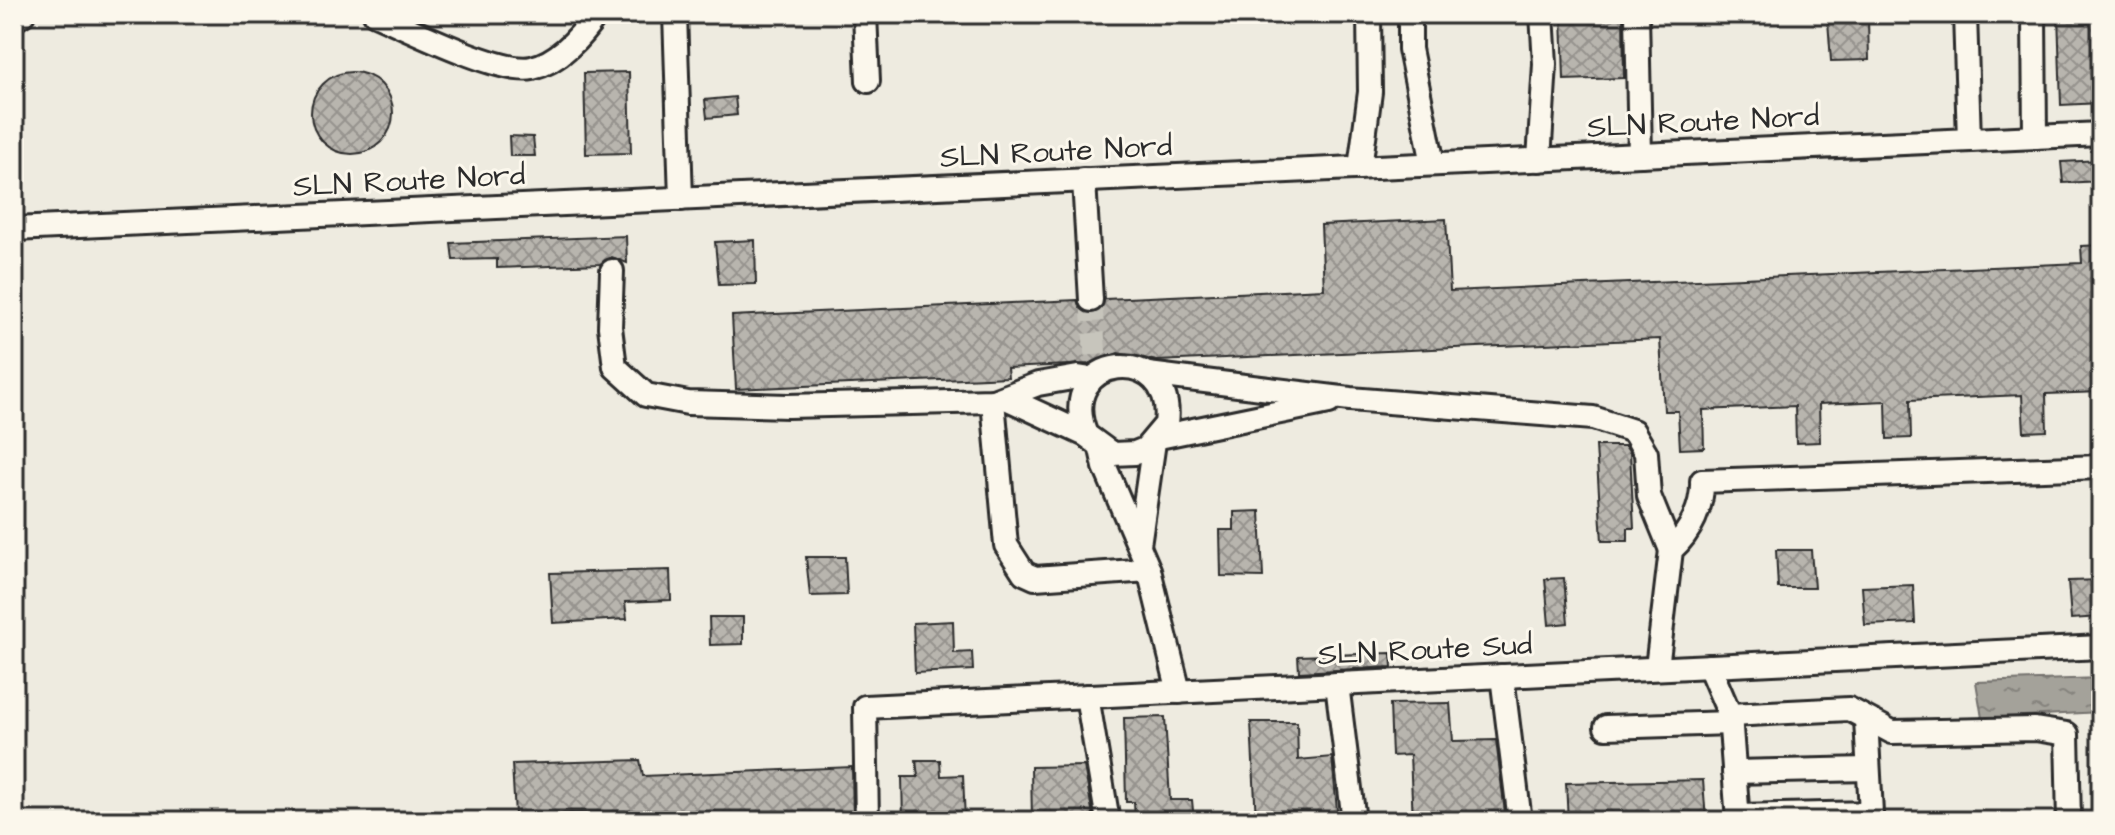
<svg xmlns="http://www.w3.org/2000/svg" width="2115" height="835" font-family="'Architects Daughter',sans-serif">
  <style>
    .water { fill: url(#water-ripples); stroke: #74726e; stroke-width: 2 }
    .building { fill: url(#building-cross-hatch); stroke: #2b2b2b; stroke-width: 2 }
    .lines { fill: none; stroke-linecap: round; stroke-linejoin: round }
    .minor-tunnel { stroke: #c7c5bc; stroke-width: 22; stroke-dasharray: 22 11; stroke-linecap: butt }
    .minor-casing { stroke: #2b2b2b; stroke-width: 28 }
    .minor { stroke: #fbf7ec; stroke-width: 22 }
    .labels { text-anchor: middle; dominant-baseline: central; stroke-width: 6; stroke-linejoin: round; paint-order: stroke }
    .street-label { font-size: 30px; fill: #2b2b2b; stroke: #fbf7ec }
  </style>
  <defs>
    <pattern id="water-ripples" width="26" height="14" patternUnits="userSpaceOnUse" patternTransform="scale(2)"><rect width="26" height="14" fill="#a4a29a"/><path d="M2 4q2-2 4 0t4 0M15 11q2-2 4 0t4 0" fill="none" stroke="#86847e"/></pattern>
    <pattern id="building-cross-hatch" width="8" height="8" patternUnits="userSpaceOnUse" patternTransform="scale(2)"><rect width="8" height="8" fill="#b8b5ae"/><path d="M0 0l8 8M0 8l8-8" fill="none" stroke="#96938e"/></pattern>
  </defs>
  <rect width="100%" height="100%" fill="#eeebe0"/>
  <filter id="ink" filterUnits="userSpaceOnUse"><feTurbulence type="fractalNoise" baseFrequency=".0125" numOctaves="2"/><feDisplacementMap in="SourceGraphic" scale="16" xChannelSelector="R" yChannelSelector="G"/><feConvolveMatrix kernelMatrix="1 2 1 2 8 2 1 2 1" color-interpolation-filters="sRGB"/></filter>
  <g filter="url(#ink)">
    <path class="water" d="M2101,678V712L1982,718L1976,682Z"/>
    <g class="building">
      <path d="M1562,14H1623L1624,78L1564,80Z"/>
      <path d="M2058,14H2101V103L2061,105Z"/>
      <path d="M1868,19L1869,60L1831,61L1828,21Z"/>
      <path d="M629,72L631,153L586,154L584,73Z"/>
      <circle cx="352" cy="113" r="41"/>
      <path d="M735,97L737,115L707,118L705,100Z"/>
      <path d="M509,136L533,137L535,156H510Z"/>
      <path d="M2101,160V181L2063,183L2061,162Z"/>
      <path d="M1446,219L1450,291L2082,263L2081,246L2101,245V392L2046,394L2047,431L2024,432L2022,395L1910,400L1911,438L1887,439L1886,401L1819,404L1820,442L1796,443L1795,406L1703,410L1704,448L1680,449L1678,411H1664L1660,339L1157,361L1118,353L1089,364L1007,368L1008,377L736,389L732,316L1077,300L1080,308L1091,314L1099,311L1105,299L1324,289L1321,225Z"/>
      <path d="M626,236L627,263L612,257L600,264L497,268V259L453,260L451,243Z"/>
      <path d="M755,240L756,284L719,285L715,242Z"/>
      <path d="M1596,446H1625L1630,453L1634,528H1628V541H1602Z"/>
      <path d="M1260,511L1263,577L1221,576L1220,530H1234V512Z"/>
      <path d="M1776,550H1811L1814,588H1778Z"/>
      <path d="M806,557H845L847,595L810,596Z"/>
      <path d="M670,570L671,600L625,602L627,619L553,623L550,573Z"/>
      <path d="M1564,578L1568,623L1549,625L1545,579Z"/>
      <path d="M2101,580V617L2071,619L2068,581Z"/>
      <path d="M1913,585L1915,623L1865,625L1862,587Z"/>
      <path d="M709,617H743V644L710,645Z"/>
      <path d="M953,621L954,653L972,652L973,670L915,673L913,623Z"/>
      <path d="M1391,653L1392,667L1299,672L1298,656Z"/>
      <path d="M1450,703L1453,741L1496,740L1506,821H1413L1410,755L1392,756L1390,704Z"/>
      <path d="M1165,717L1170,800H1192L1194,821H1135L1134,802H1126L1124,718Z"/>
      <path d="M1251,722H1297L1298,760L1332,757L1338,821H1256Z"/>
      <path d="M640,760L643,776L852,767L853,821H626L625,811L515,815L512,764Z"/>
      <path d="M916,760H940L941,776L963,775L965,821H903L902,777H918Z"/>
      <path d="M1084,766L1094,821H1032L1031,767Z"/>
      <path d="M1703,780L1706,821H1568L1566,783Z"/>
    </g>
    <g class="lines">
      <path class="minor-tunnel" d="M1091,300L1096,364"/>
      <defs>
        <g id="minor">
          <path d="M375,14C407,28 502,75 532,68C560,62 582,35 597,14"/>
          <path d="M675,14L681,199"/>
          <path d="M865,14L868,81"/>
          <path d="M1410,14V49L1433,164"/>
          <path d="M1637,14L1640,155"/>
          <path d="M1965,14L1969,140"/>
          <path d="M2034,14L2035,137"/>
          <path d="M14,20L23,14"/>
          <path d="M1539,160L1545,64L1542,14"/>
          <path d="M1360,168L1370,92L1369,14"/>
          <path d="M1084,180L1091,300"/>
          <path d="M14,229L2101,134"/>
          <path d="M612,271L610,327L615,367L646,395L688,403L788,406L993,401L1038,384L1078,377L1091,379"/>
          <path d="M1148,374L1350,399L1593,418L1633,431L1646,453L1649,496L1671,550"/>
          <path d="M1006,398L1086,435L1112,454L1135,453L1145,449L1166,424C1177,341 1053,352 1086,435"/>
          <path d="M993,401L1006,545L1024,573L1035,578L1149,570"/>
          <path d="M1159,437L1329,402"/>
          <path d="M1101,449L1105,467L1149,570L1179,692"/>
          <path d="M1139,545L1154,442"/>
          <path d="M1709,666L1730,715L1738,821"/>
          <path d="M1657,668L1671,550C1691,532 1703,506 1702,481L2101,467"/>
          <path d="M1502,676L1520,821"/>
          <path d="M1337,684L1354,821"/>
          <path d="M1087,696L1108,821"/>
          <path d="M1730,715L1849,709L1892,732L2035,729L2067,734L2069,821"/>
          <path d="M1606,727L1731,723"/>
          <path d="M1734,772L1868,769"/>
          <path d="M1738,816L1871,813L1866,719"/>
          <path d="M867,821L865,707L2101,647"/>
        </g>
      </defs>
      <use href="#minor" class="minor-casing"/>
      <use href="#minor" class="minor"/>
    </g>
  </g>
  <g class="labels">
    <g class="street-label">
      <text transform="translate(1703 122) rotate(-3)">SLN Route Nord</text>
      <text transform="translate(1056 152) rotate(-3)">SLN Route Nord</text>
      <text transform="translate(409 181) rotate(-3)">SLN Route Nord</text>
      <text transform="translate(1425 650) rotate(-3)">SLN Route Sud</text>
    </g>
  </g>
  <rect width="2115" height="835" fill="none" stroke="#fbf7ec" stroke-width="48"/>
  <rect x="24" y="24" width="2067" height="787" fill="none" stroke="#2b2b2b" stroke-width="3" filter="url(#ink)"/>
</svg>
